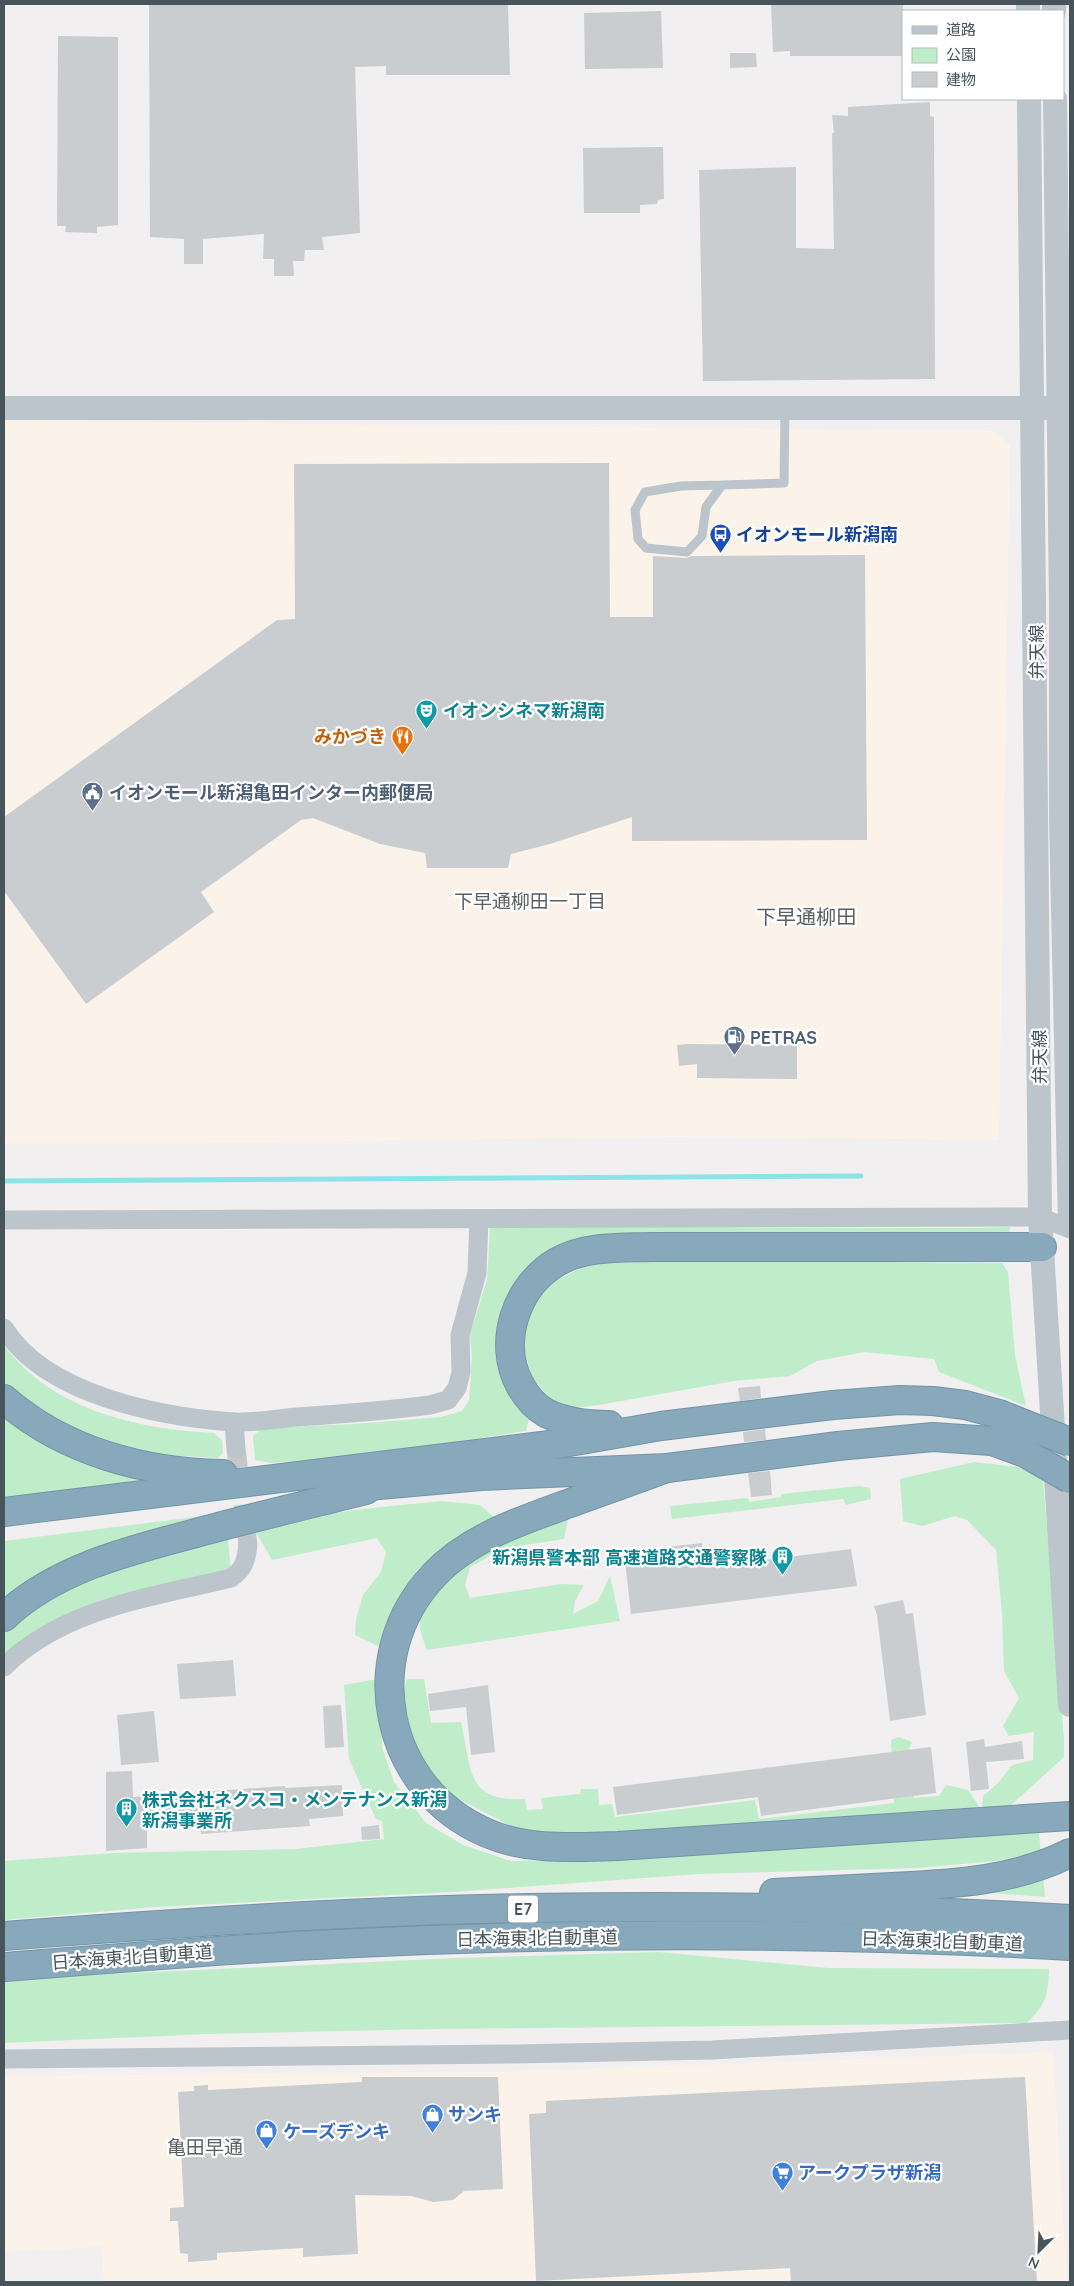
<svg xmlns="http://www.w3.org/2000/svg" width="1074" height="2286" font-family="Quicksand,'Noto Sans JP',sans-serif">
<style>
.commercial{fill:#fbf3e9}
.green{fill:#bfedc9}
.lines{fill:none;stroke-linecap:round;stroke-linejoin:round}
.stream{stroke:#8de4e8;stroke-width:5}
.building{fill:#c9cdd0}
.minor-tunnel{stroke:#c6c8ca;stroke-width:19;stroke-dasharray:19 9;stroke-linecap:butt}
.motorway-casing{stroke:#7394a7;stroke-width:30}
.service{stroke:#bbc5cb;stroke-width:9}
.minor{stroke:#bbc5cb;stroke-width:19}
.tertiary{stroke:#bbc5cb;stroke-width:24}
.motorway{stroke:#88a9bc;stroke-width:28}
.motorway-bridge-casing{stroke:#7394a7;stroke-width:30;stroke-linecap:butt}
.motorway-bridge{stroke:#88a9bc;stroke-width:28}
.labels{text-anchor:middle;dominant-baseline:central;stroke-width:4.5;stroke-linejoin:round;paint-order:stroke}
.shield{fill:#fff;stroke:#7e888c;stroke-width:1}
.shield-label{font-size:16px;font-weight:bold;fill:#47555b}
.transit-label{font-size:18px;font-weight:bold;fill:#164399;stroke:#fff;text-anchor:start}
.street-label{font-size:18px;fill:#47555b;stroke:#fff}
.culture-label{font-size:18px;font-weight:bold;fill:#0d838f;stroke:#fff;text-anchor:start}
.food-label{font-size:18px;font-weight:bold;fill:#c56008;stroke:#fff;text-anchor:end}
.service-label{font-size:18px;font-weight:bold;fill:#4e5e75;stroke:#fff;text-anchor:start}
.shop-label{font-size:18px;font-weight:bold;fill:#366cbe;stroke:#fff;text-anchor:start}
.neighbourhood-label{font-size:19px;fill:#5b6063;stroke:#fff}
.quarter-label{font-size:20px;fill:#5b6063;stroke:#fff}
</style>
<rect width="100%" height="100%" fill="#f1efef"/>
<!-- commercial -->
<g class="commercial">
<path d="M4,421L994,431L1010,446L999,1140L675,1137L272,1142L4,1143Z"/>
<path d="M1053,2052L1067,2282H104L101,2247L4,2252V2076L498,2072Z"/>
</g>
<!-- green -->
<g class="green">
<path d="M557,1227L974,1228L1010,1227L1009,1237L593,1238L518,1285L502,1307L497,1337L501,1369L511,1399L529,1418L526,1431L355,1457L271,1463L255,1460L253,1436L263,1428L354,1424L441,1417L462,1411L469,1400L472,1358L470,1334L487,1280L490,1228Z"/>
<path d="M690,1258L774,1261L1002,1263L1008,1272L1015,1355L1026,1406L939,1372L934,1359L864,1352L817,1361L790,1376L734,1381L599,1405L572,1408L550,1399L532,1377L523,1346L526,1322L534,1302L554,1281L584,1267L626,1259Z"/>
<path d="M4,1345C51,1410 138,1429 214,1433L222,1440L223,1453L218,1458L149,1454L76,1432L4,1386Z"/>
<path d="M4,1413L144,1471V1481L4,1497Z"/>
<path d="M974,1462L1018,1467L1043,1479L1064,1739V1757L1008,1808L992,1816L982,1806L983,1796L998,1783L1012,1765L1033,1760L1034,1732L1009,1736L1003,1726L1019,1698L1004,1671L1002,1613L996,1550L967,1520L955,1516L922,1526L903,1521L900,1479Z"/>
<path d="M859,1486L870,1488L871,1499L846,1505L843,1499L672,1519L670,1506L747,1498L750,1502L781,1497V1494Z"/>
<path d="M442,1501L480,1505L494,1517L456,1539L417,1570L395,1610L380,1647L355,1635L356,1620L363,1595L381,1572L386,1552L377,1538L272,1560L256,1532C315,1512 380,1507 442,1501Z"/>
<path d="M211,1515L210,1521L4,1605V1541Z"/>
<path d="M568,1520L564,1539L519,1546L494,1554L470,1567L465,1585L470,1598L561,1584L584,1585L575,1601L573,1614L598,1601L610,1576L620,1621L427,1650C423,1639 417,1625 421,1613C423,1608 429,1602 432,1597C465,1553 516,1531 568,1520Z"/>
<path d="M228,1538L231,1572L4,1655V1631C28,1611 55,1592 84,1579C130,1560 180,1550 228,1538Z"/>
<path d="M377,1679L382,1747L394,1782L426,1823L463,1845L511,1861L554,1860L1038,1828L1041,1852L1030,1858L918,1868L698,1874L453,1892L157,1907L4,1920V1861L112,1853L295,1849L384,1839L382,1821L376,1819L349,1759L344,1685Z"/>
<path d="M407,1679H424L431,1723L461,1722C472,1770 465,1802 525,1799L527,1810L543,1809L541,1798L580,1794L581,1789H598L599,1805L612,1804L615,1817L755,1800L759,1819L894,1803L891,1740L899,1737L912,1742L908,1751L914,1798L939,1796L946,1785L968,1790L981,1809L625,1834H550L515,1828L453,1796L419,1758L410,1728L403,1695Z"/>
<path d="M1043,1877L1045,1897L964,1891Z"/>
<path d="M659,1952L828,1968L1049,1969C1048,1996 1046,2004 1027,2023L433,2029L207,2034L4,2043V1979L456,1958Z"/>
</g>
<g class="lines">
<!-- stream -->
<path class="stream" d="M4,1181L861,1176"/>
</g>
<!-- building -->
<g class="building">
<path d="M149,4H508L510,75H386V66L355,67L360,233L322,237L324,250H305L304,261H293L294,276H274V259H263L264,234L203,239V264H184V239L150,237Z"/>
<path d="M771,4H903V56H790V51L773,52Z"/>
<path d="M661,11L663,68L585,69L584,13Z"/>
<path d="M58,36L118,37V225L97,227V233L65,232L66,226H57Z"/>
<path d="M730,53H756L757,67L730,68Z"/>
<path d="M930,102V116L934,117L935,379L703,381L699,170L796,167V248L834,249L832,133H834L832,115L848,116V107Z"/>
<path d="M663,147L664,199L658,200L657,204L640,205V213H584L583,148Z"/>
<path d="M609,463L610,617H653V556L686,558L692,556L865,555L867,840L632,841V817L550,844L511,854L508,868H427L425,853L380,844L313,818L301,820L201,892L214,912L86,1004L4,891V817L277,620L295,619L294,464Z"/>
<path d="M686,1044L797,1045V1079L697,1078V1064L679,1066L677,1045Z"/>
<path d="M760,1386L761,1398L740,1401L738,1388Z"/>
<path d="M765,1429L766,1440L744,1442L743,1432Z"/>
<path d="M770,1471L772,1495L751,1497L748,1473Z"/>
<path d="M702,1543L705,1568L851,1549L857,1586L631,1614L624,1552Z"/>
<path d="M903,1600L906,1614L913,1613L926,1715L890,1721L877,1615L874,1606Z"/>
<path d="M233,1660L236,1696L180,1699L177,1664Z"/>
<path d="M488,1685L495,1752L471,1755L466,1707L430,1711L428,1694Z"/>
<path d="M341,1705L344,1747L325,1748L323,1706Z"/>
<path d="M154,1711L159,1762L121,1765L117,1715Z"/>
<path d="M984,1739L985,1747L1022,1741L1024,1759L986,1762L989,1789L971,1791L966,1742Z"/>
<path d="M931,1747L936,1793L761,1816L758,1797L617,1815L613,1787Z"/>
<path d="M132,1771L133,1797L285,1786V1788L342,1785L343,1816L309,1819L310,1826L201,1834L200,1819L147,1824V1848L106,1851V1772Z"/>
<path d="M379,1825L380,1839L362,1840L361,1827Z"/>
<path d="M362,2077H498L503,2189L464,2191L453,2200L433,2202L411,2196L355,2195L358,2254L303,2257V2248L217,2253V2260L188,2262V2254L180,2253L178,2221H170V2208L184,2207L178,2092L194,2091V2086L208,2085V2090L362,2082Z"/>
<path d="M1025,2077L1037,2282H791L790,2268L536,2281L529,2114L546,2113V2101Z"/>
</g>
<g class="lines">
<!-- minor-tunnel -->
<path class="minor-tunnel" d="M236,1449L248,1545"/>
<defs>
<g id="motorway">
<path d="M4,1399C63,1451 144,1473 223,1474"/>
<path d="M609,1425C588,1425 566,1423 546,1413C535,1407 526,1396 520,1385C497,1342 516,1286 557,1262C585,1246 620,1248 651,1247H1042"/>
<path d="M667,1468C635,1480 602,1491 570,1503C523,1520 470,1537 434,1575C357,1656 383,1789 487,1833C528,1851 574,1847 618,1846L1070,1816"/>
<path d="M345,1488L481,1476L667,1468L838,1446L933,1437L992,1441"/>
<path d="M4,1512L558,1444L661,1426L833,1405L900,1400L933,1401L965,1405L999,1414"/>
<path d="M4,1617C59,1565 140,1548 211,1529C263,1515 314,1503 366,1490"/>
<path d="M774,1893C814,1891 853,1889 892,1887C954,1884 1014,1881 1070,1853"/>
<path d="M4,1936C178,1923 353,1911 529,1908C709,1905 890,1908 1070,1919"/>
<path d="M4,1967C121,1958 239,1948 357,1943C592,1932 835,1933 1070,1946"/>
</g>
</defs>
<!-- motorway casing -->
<use href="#motorway" class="motorway-casing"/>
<!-- service -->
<path class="service" d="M722,485L681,486L645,492L635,510L638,539L646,548L687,552L702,536L706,507L722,485L784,483L785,408"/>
<!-- minor -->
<g class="minor">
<path d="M4,1220L1040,1217L1070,1229"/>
<path d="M4,1328C45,1395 161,1417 233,1422C254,1423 276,1419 297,1417C342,1414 386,1411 430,1405L448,1400L457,1388L461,1372L460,1335L477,1273L479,1219"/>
<path d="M234,1422L236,1449"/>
<path d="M4,1667C63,1608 153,1597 231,1578C244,1569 246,1561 248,1545"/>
<path d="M4,2059L516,2054L712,2050L1070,2030"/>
</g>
<!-- tertiary -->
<g class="tertiary">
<path d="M1028,4V11"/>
<path d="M1054,4V11"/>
<path d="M1029,99L1040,1217L1070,1705"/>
<path d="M1055,99L1061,608V816L1070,1223"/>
<path d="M4,408H1049"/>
</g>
<!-- motorway -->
<use href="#motorway" class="motorway"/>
<defs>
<g id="motorway-bridge">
<path d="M999,1414L1070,1442"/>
<path d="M992,1441L1025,1453L1070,1479"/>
</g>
</defs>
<!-- motorway-bridge casing -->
<use href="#motorway-bridge" class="motorway-bridge-casing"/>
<!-- motorway-bridge -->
<use href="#motorway-bridge" class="motorway-bridge"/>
</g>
<!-- icons -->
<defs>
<symbol id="bus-pin" viewBox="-11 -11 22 30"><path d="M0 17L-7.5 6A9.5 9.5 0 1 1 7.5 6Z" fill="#1a4fb4" stroke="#fff"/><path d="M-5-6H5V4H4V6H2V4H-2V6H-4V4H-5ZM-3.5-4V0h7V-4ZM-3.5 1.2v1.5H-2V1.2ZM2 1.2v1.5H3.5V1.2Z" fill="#fff"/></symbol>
<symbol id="theatre-pin" viewBox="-11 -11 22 30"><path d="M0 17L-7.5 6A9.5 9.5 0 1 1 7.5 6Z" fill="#0f9aa8" stroke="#fff"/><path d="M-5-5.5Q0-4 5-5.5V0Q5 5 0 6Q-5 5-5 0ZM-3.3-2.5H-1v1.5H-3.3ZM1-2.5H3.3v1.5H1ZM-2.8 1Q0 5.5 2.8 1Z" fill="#fff"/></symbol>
<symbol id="restaurant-pin" viewBox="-11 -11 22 30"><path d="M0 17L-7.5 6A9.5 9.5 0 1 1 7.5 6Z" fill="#e8710a" stroke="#fff"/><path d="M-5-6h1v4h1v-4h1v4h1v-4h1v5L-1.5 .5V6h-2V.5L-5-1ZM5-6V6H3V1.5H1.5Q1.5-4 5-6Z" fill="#fff"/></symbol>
<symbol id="civic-pin" viewBox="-11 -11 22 30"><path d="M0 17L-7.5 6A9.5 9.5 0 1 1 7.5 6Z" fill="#5c6f8a" stroke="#fff"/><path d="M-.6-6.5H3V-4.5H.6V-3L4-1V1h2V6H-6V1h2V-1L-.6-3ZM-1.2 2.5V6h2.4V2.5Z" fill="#fff"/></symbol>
<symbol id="fuel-pin" viewBox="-11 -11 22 30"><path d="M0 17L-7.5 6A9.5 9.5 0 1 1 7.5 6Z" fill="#5c6f8a" stroke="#fff"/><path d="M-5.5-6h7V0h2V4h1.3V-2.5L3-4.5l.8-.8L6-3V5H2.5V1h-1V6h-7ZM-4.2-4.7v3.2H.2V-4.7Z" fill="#fff"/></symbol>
<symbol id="building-pin" viewBox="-11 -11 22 30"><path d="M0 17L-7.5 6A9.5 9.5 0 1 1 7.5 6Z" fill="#0f9aa8" stroke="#fff"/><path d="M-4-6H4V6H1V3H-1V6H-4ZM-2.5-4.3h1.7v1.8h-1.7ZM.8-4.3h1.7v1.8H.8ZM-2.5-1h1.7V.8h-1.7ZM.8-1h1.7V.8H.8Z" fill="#fff"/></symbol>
<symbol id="shop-pin" viewBox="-11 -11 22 30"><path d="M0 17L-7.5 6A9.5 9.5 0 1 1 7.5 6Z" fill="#3f7fe0" stroke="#fff"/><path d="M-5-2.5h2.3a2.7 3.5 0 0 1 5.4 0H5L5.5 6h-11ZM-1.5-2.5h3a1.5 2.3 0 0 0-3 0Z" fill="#fff"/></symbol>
<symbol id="supermarket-pin" viewBox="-11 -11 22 30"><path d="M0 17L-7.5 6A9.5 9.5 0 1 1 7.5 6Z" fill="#3f7fe0" stroke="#fff"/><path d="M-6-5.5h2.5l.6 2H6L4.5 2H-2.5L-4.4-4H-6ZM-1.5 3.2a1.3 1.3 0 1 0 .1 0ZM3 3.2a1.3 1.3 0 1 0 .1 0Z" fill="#fff"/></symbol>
</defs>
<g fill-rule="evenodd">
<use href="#bus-pin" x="708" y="522" width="25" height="34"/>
<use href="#theatre-pin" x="414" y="698" width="25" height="34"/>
<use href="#restaurant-pin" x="390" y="724" width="25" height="34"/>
<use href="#civic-pin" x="80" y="780" width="25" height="34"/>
<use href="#fuel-pin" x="722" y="1024" width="25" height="34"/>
<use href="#building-pin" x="770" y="1544" width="25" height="34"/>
<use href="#building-pin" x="114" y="1796" width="25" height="34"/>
<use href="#shop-pin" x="420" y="2102" width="25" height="34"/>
<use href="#shop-pin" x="254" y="2118" width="25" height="34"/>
<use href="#supermarket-pin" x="770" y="2160" width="25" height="34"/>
</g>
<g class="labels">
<!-- shield labels -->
<rect class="shield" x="508" y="1895.5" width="30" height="27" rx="4"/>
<g class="shield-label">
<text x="523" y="1909">E7</text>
</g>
<!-- transit labels -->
<g class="transit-label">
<text x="736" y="534">イオンモール新潟南</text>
</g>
<!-- street labels -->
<g class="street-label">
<text transform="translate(1036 652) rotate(-90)">弁天線</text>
<text transform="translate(1039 1057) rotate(-90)">弁天線</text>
<text transform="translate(537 1938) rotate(-1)">日本海東北自動車道</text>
<text transform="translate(942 1941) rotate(2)">日本海東北自動車道</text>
<text transform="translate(132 1957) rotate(-4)">日本海東北自動車道</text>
</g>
<!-- culture labels -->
<g class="culture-label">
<text x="443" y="710">イオンシネマ新潟南</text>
<text x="767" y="1557" text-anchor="end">新潟県警本部 高速道路交通警察隊</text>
<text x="142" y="1799">株式会社ネクスコ・メンテナンス新潟<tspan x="142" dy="21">新潟事業所</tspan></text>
</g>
<!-- food labels -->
<g class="food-label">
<text x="386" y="736">みかづき</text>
</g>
<!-- service labels -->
<g class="service-label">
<text x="109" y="792">イオンモール新潟亀田インター内郵便局</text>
<text x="750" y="1037">PETRAS</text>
</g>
<!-- shop labels -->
<g class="shop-label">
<text x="448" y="2114">サンキ</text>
<text x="283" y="2131">ケーズデンキ</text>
<text x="798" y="2172">アークプラザ新潟</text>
</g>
<!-- neighbourhood labels -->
<g class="neighbourhood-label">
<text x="530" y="901">下早通柳田一丁目</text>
<text x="205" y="2147">亀田早通</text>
</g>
<!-- quarter labels -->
<g class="quarter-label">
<text x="806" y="916">下早通柳田</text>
</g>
</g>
<!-- border -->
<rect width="1074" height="2286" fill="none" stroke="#47555b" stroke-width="10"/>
<!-- legend -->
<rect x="902" y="10" width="162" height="90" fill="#ffffff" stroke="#b5bbbd"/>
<rect x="912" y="26" width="25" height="8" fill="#bbc5cb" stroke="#b5bbbd"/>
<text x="946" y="35" font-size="15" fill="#47555b">道路</text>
<rect x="912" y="48" width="25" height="15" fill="#bfedc9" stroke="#b5bbbd"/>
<text x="946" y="60" font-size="15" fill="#47555b">公園</text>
<rect x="912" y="72" width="25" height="15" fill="#c9cdd0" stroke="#b5bbbd"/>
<text x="946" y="85" font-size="15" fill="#47555b">建物</text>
<!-- north arrow -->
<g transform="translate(1039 2251) rotate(204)" stroke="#ffffff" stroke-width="4" paint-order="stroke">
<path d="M0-4L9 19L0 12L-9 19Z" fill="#47555b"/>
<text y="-8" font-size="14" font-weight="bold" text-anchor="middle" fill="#47555b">N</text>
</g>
</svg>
